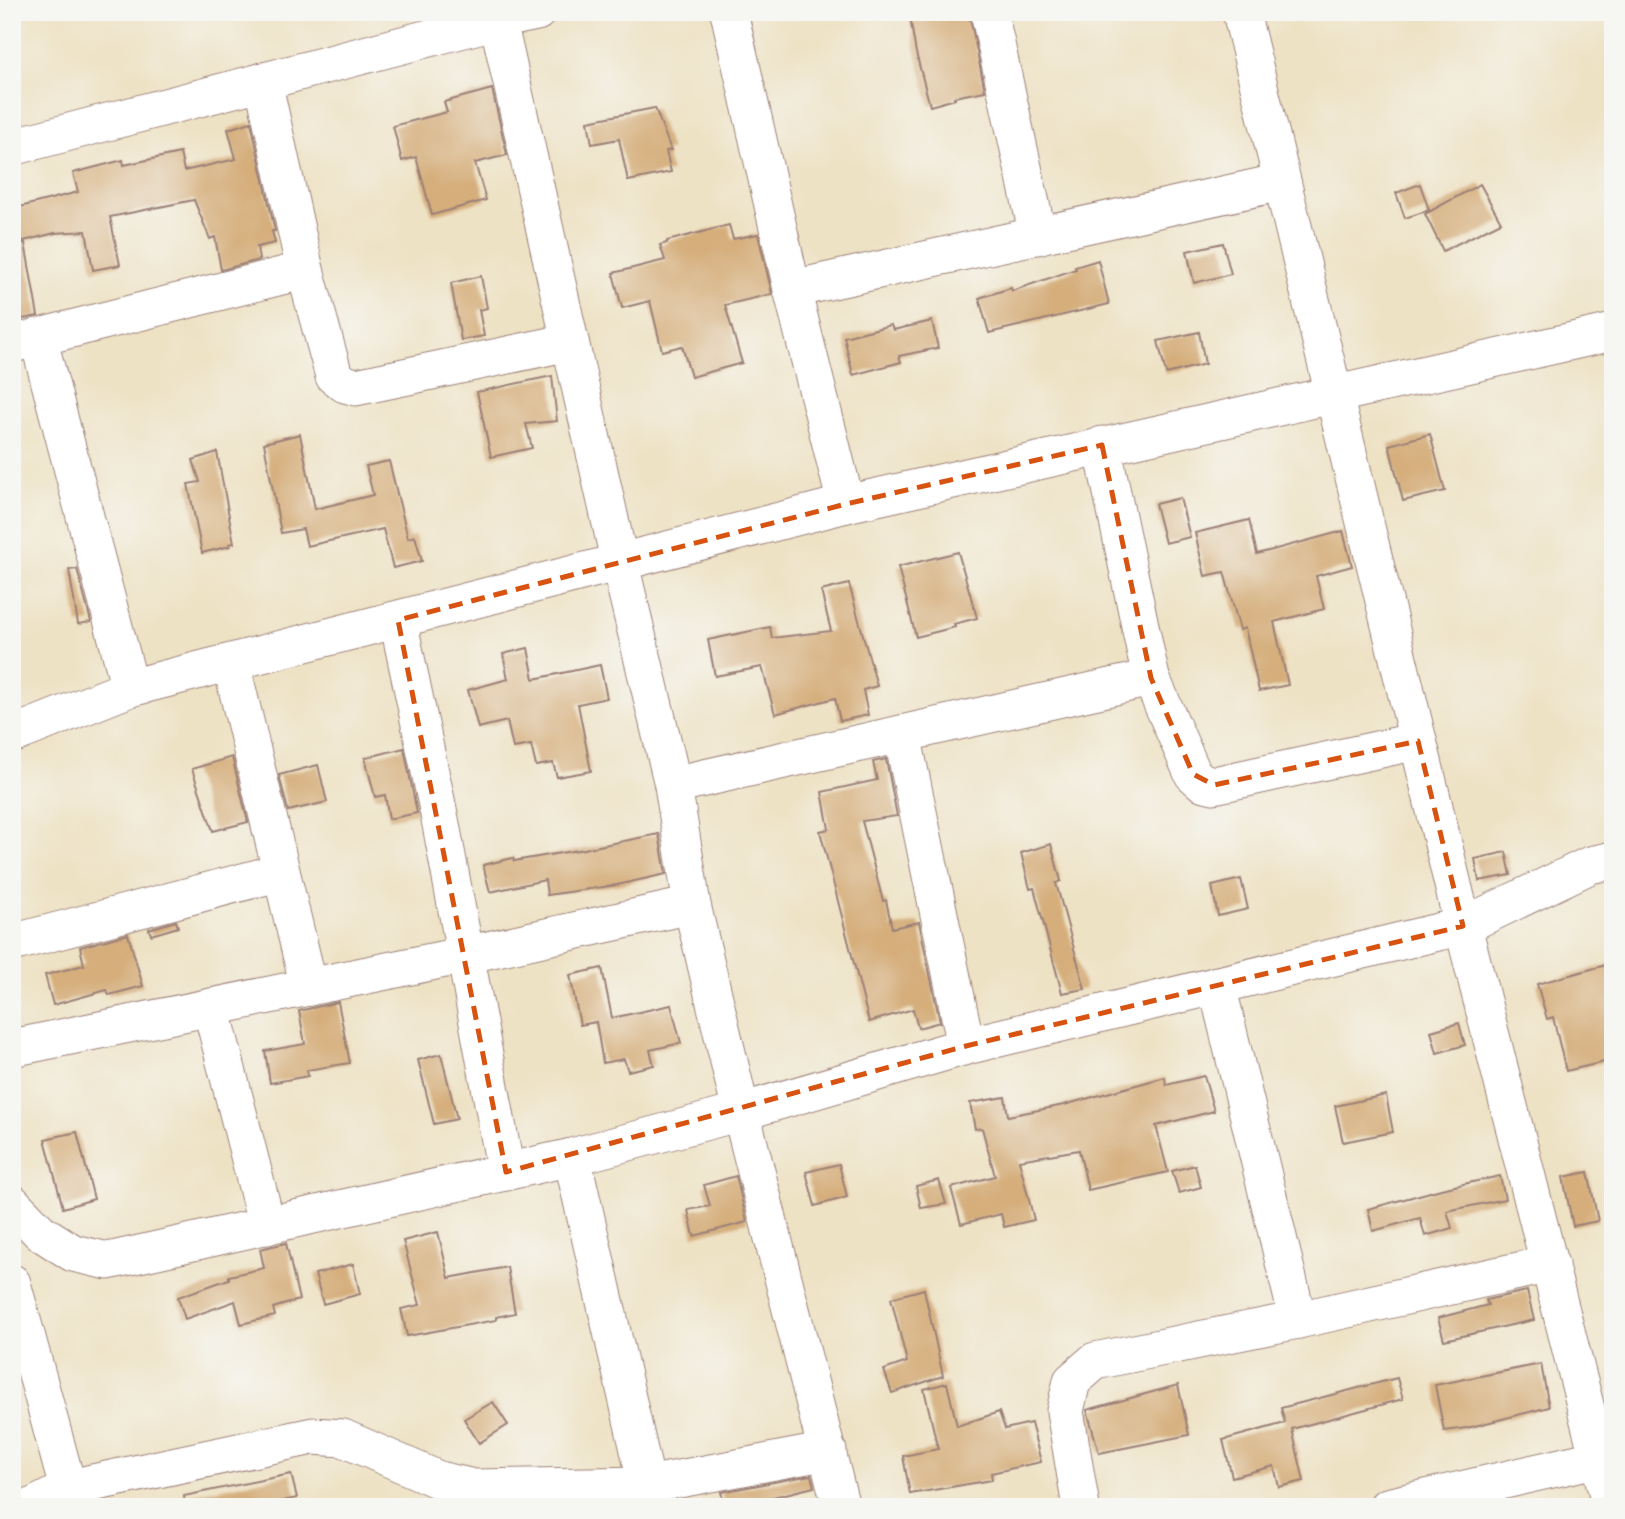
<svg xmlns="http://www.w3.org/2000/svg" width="1625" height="1519" font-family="Mali,sans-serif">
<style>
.building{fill:#d5ae7c}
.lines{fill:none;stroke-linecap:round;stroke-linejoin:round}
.minor-casing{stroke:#9c8078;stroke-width:39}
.minor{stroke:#fff;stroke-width:37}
.marked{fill:none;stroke:#d8530f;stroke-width:5;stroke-dasharray:14 9;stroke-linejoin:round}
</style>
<rect width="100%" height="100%" fill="#f6f6f2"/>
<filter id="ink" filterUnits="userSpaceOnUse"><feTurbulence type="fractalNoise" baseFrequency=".0143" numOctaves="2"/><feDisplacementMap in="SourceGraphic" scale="14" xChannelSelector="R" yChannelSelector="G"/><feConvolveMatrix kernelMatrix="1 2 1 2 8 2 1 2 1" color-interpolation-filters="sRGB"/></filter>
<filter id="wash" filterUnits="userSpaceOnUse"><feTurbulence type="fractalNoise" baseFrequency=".00686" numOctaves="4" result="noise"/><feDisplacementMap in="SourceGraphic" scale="28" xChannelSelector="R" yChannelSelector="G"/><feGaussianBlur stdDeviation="1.57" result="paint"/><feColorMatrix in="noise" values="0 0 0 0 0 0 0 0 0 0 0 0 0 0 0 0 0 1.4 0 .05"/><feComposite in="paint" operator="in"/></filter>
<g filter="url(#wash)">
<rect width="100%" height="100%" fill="#eee2c5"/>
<g id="blocks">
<!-- building -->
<g class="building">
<path d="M909,12H969L985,91L954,97L955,99L930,106L916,53Z"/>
<path d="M492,89L507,155L475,163L486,200L432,215L416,157L402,161L393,126L447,112L444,102Z"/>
<path d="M655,108L671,150L666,151L671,172L628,181L619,139L592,144L588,121Z"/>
<path d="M251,122L275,231H272L275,243L257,247L259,260L221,270L215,237L210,239L194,200L110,217L120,265L93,270L86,231L55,233L12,244V209L78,192L73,173L123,160L124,165L180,153L184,171L236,159L228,129Z"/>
<path d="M1420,184L1429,210L1405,218L1396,193Z"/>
<path d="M1480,184L1501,222L1443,251L1425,214Z"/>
<path d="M729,225L733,239L758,234L772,294L725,305L742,363L691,377L682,346L662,351L650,301L622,308L613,273L665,260L660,245L667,243V241Z"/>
<path d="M25,243L38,316L12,321V244Z"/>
<path d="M1223,243L1231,274L1194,283L1187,251Z"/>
<path d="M1098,260L1109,304L989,333L979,298L1011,288L1012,291L1076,269L1075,267Z"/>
<path d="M481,276L487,308L479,310L484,336L461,340L451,283Z"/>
<path d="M932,321L938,348L899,356L901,362L853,375L844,337L891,325L893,330Z"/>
<path d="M1199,332L1205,364L1166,374L1158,341Z"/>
<path d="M552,376L557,421L526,424L532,448L491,457L477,392Z"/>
<path d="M300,434L315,509L373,495L366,466L389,461L408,538L415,536L422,561L393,568L383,529L307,546L303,529L281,533L264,443Z"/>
<path d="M1430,434L1445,491L1403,501L1389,445Z"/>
<path d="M217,452L234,543L229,544L230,546L202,553L188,484L200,482L193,460Z"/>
<path d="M1180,498L1190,537L1165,543L1155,504Z"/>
<path d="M1249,520L1257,554L1343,531L1352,566L1316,576L1324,609L1274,622L1288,685L1259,691L1245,628L1240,630L1224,572L1205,576L1195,533Z"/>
<path d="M958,552L977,618L954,624L955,627L916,637L898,567Z"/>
<path d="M77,569L91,622L78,624L69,570Z"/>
<path d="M849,584L877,686L863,690L868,715L840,721L835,698L775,714L762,667L715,676L708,640L770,627L772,638L831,631L821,591Z"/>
<path d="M528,648L534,679L600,665L607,698L578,704L591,771L557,777L553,763L536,766L531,745L513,748L507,721L478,728L468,690L508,679L503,654Z"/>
<path d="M404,748L417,813L389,819L385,795L375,797L365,758Z"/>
<path d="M232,757L248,822L213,831L192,769Z"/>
<path d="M886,759L897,816L862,821L883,901L886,900L892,928L919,922L940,1022L918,1028L913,1009L869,1022L820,831L829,829L822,792L877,780L873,762Z"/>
<path d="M318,765L327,802L288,811L279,775Z"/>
<path d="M659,834L666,874L617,885L547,895L545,880L490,892L483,865L513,858L514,861L584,849Z"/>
<path d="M1051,844L1061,881L1056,883L1085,989L1062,993L1034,888L1030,889L1021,853Z"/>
<path d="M1506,852L1511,875L1479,881L1475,859Z"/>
<path d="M1241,879L1248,909L1218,916L1212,886Z"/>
<path d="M176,921L178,927L151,935L149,929Z"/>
<path d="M128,934L143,986L109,995L107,990L53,1005L45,975L84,965L80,947Z"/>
<path d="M1613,963V1060L1566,1071L1553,1017L1547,1019L1537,984Z"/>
<path d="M602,968L612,1018L671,1005L681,1043L650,1050L654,1065L628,1071L624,1059L603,1063L596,1022L580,1025L570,975Z"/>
<path d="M338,1002L350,1063L307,1070L308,1076L270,1083L265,1051L305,1044L299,1011Z"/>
<path d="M1459,1023L1465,1045L1437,1053L1431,1031Z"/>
<path d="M441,1054L457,1119L434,1124L418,1060Z"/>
<path d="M1204,1076L1214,1111L1156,1126L1168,1172L1088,1190L1079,1150L1019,1160L1034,1220L1004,1227L1001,1214L961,1224L951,1188L995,1176L982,1128L975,1129L970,1103L1005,1097L1008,1116L1064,1105L1165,1077L1166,1085Z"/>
<path d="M1386,1095L1393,1132L1343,1142L1335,1106Z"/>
<path d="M77,1132L94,1199L63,1208L45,1139Z"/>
<path d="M839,1164L847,1197L815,1206L806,1172Z"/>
<path d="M1195,1165L1201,1187L1179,1193L1172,1171Z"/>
<path d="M1588,1172L1598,1221L1573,1226L1563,1177Z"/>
<path d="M736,1176L747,1222L694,1236L688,1210L710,1206L704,1185Z"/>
<path d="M1500,1176L1505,1199L1447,1211L1452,1228L1425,1236L1420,1218L1373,1231L1368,1209L1441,1189Z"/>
<path d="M939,1180L946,1204L921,1208L916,1186Z"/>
<path d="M438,1232L449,1278L507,1267L515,1313L496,1317V1320L407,1336L401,1309L420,1305L403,1241Z"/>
<path d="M286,1243L299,1300L273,1308L275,1316L241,1324L235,1301L185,1319L178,1297L229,1279V1276L264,1268L260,1249Z"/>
<path d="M353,1264L360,1294L323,1304L315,1274Z"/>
<path d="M924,1289L943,1376L892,1393L884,1370L907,1362L891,1298Z"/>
<path d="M1527,1291L1534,1320L1444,1340L1438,1318L1488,1305L1486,1300Z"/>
<path d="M1541,1364L1549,1407L1467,1428L1444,1431L1435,1385Z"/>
<path d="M1397,1378L1403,1399L1292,1429L1304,1481L1279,1487L1274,1466L1232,1477L1223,1440L1285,1423L1281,1408Z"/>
<path d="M947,1383L957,1426L999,1412L1005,1429L1031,1423L1041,1462L991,1473L992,1480L910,1494L903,1456L938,1449L924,1389Z"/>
<path d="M1178,1385L1189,1435L1099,1453L1087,1410Z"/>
<path d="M493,1402L508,1425L479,1443L464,1419Z"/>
<path d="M291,1474L297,1498L255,1507H185L184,1496Z"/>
<path d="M811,1475L814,1487L733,1507H725L721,1492Z"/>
</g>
</g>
</g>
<g filter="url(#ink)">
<use href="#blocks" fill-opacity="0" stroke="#9c8078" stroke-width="2"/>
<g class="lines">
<defs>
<g id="minor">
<path d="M496,12L620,564L673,785L692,905L741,1112L841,1507"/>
<path d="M729,12L792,289L846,504"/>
<path d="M989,12L1038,236"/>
<path d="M1241,12L1463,926L1611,1507"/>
<path d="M263,81L305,270L334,376L345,384L356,387L570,342"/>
<path d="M12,147L498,20L537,12"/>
<path d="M792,289L1282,182"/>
<path d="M38,337L130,688"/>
<path d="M12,344L305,270"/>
<path d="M1102,445L1151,678L1193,774L1202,782L1214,785L1418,741"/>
<path d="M398,620L440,819L506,1172"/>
<path d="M231,663L309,987"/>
<path d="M902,734L966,1046"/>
<path d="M12,735L130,688L846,504L1613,332"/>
<path d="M673,785L1151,678"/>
<path d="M12,943L281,872"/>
<path d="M1217,985L1298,1320"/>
<path d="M211,1007L267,1226"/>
<path d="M12,1048L465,955L692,905"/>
<path d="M572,1157L647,1485"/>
<path d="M12,1203L40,1232L73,1253L108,1261L572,1157L741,1112L966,1046L1463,926L1590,865L1613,860"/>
<path d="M12,1283L73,1507"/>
<path d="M32,1507L69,1488L313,1436L343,1438L439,1480L474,1488L647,1485L828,1451"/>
<path d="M1081,1507L1065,1411L1072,1381L1095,1361L1298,1320L1550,1264"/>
<path d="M1387,1507L1613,1455"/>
</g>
</defs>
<!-- minor casing -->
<use href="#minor" class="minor-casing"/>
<!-- minor -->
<use href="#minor" class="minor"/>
</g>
</g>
<!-- marked area -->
<path class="marked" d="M1102,445L1151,678L1193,774L1214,785L1418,741L1463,926L966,1046L506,1172L398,620L846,504Z"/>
<!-- margin -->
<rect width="1625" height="1519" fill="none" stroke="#f6f6f2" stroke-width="42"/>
</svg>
